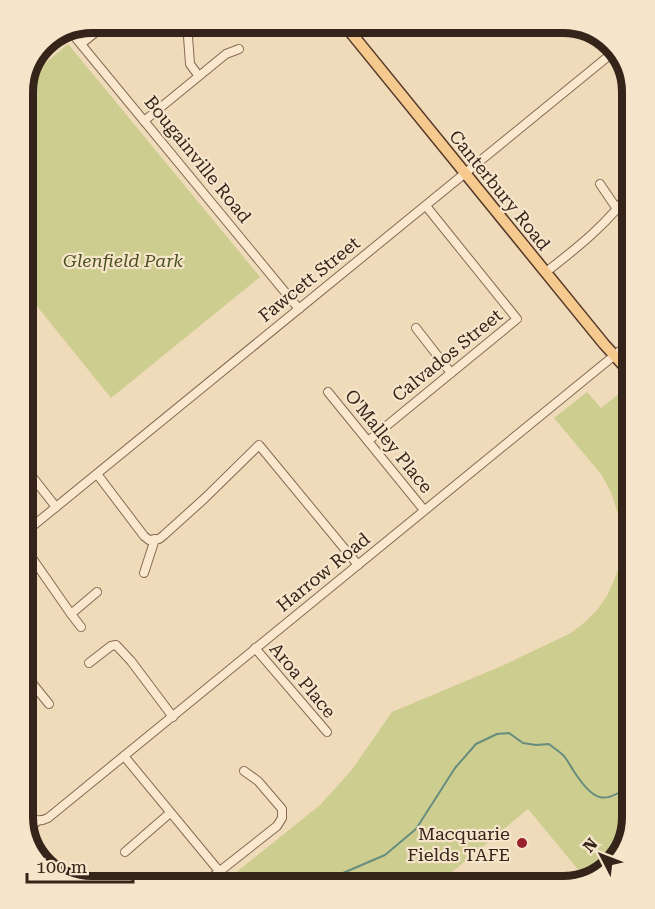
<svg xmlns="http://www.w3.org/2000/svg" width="655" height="909" font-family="'Roboto Serif',serif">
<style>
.green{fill:#cdcd8f}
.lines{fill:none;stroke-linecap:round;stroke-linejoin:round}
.stream{stroke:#678d7f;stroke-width:2}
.minor-casing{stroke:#866954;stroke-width:10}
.major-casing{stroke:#533829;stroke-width:13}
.minor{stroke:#fae8ce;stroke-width:8}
.major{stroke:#f6ca8f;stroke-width:10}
.poi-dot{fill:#982230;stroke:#f6e5ca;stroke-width:2}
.labels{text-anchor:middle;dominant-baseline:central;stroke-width:4.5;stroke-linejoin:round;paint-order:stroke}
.street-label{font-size:18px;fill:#35241a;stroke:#f6e5ca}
.park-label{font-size:18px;font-style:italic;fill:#4b5220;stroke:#f6e5ca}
.poi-label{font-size:18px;fill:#35241a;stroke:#f6e5ca;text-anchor:end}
.rim{fill:none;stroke:#35241a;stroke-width:8}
</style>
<rect width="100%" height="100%" fill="#efdaba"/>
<!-- green -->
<g class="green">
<path d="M68,44L260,277L111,398L23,289V87L27,78Z"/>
<path d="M625,389L632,402V817L624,850L585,878L528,809L435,886H219L320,805L351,771L392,712L504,665L571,633L585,622L598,609L608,594L619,568L622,546V526L611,492L601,474L554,418L587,392L601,408Z"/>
</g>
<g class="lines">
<!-- stream -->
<path class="stream" d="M324,886L330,881L343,873L385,855L416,829L455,768L476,744L497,734L509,733L523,743L536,745L549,744C554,748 560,752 564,756C568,761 571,767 575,773C594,802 605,805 632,784"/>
<defs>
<g id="minor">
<path d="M187,23L190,64L198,75"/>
<path d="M70,31L299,309"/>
<path d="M81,44L107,23"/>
<path d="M144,121L226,54L239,49"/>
<path d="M600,184L617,209"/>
<path d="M546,272C577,248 610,222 632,189"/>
<path d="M416,328L451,373"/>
<path d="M328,392L424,510"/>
<path d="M368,441L517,319L426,206"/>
<path d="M23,465L56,507"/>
<path d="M97,474L144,536L149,540L159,539L164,535L205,498L259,445L358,565"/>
<path d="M23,534L616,50"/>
<path d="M23,545L71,614L97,592"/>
<path d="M144,573L155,539"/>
<path d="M71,614L81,627"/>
<path d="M255,648L327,732"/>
<path d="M89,663L111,646L116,645L131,661L173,717"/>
<path d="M23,672L49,704"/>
<path d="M124,756L219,871"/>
<path d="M23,812C30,820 38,823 48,818L632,341"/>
<path d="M27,833L37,821"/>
<path d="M125,852L170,813"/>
<path d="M201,886L277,826L282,818V809L258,781L244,771"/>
</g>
<path id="major" d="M343,23L604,344L623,365L632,378"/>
</defs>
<!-- minor casing -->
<use href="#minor" class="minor-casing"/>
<!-- major casing -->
<use href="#major" class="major-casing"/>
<!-- minor -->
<use href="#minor" class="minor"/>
<!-- major -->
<use href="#major" class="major"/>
</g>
<!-- markers -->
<circle class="poi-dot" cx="522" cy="843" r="6"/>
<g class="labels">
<!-- street labels -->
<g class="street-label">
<text transform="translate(198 159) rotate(51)">Bougainville Road</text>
<text transform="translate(500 190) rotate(51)">Canterbury Road</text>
<text transform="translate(309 279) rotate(-39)">Fawcett Street</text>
<text transform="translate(447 355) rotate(-39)">Calvados Street</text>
<text transform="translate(389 441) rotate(51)">O'Malley Place</text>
<text transform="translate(323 572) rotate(-39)">Harrow Road</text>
<text transform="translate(303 680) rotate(50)">Aroa Place</text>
</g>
<!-- park labels -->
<g class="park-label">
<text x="123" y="260">Glenfield Park</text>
</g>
<!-- poi labels -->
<g class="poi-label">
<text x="510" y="833">Macquarie<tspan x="510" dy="21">Fields TAFE</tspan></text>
</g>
</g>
<!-- crop -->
<path d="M0 0H655V909H0ZM92 33H563A59 59 0 0 1 622 92V817A59 59 0 0 1 563 876H92A59 59 0 0 1 33 817V92A59 59 0 0 1 92 33Z" fill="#f6e5ca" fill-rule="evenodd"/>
<path class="rim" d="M92 33H563A59 59 0 0 1 622 92V817A59 59 0 0 1 563 876H92A59 59 0 0 1 33 817V92A59 59 0 0 1 92 33Z"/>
<!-- north arrow -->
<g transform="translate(601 855) rotate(312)" stroke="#f6e5ca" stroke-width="4.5" paint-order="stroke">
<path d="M0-4.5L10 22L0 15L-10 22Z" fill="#35241a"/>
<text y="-9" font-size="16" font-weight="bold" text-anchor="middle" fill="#35241a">N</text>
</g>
<!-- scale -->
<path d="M27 873v9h106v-9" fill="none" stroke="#35241a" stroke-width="3"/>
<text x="36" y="873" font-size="18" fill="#35241a" stroke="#f6e5ca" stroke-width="4.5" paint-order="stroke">100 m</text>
</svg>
